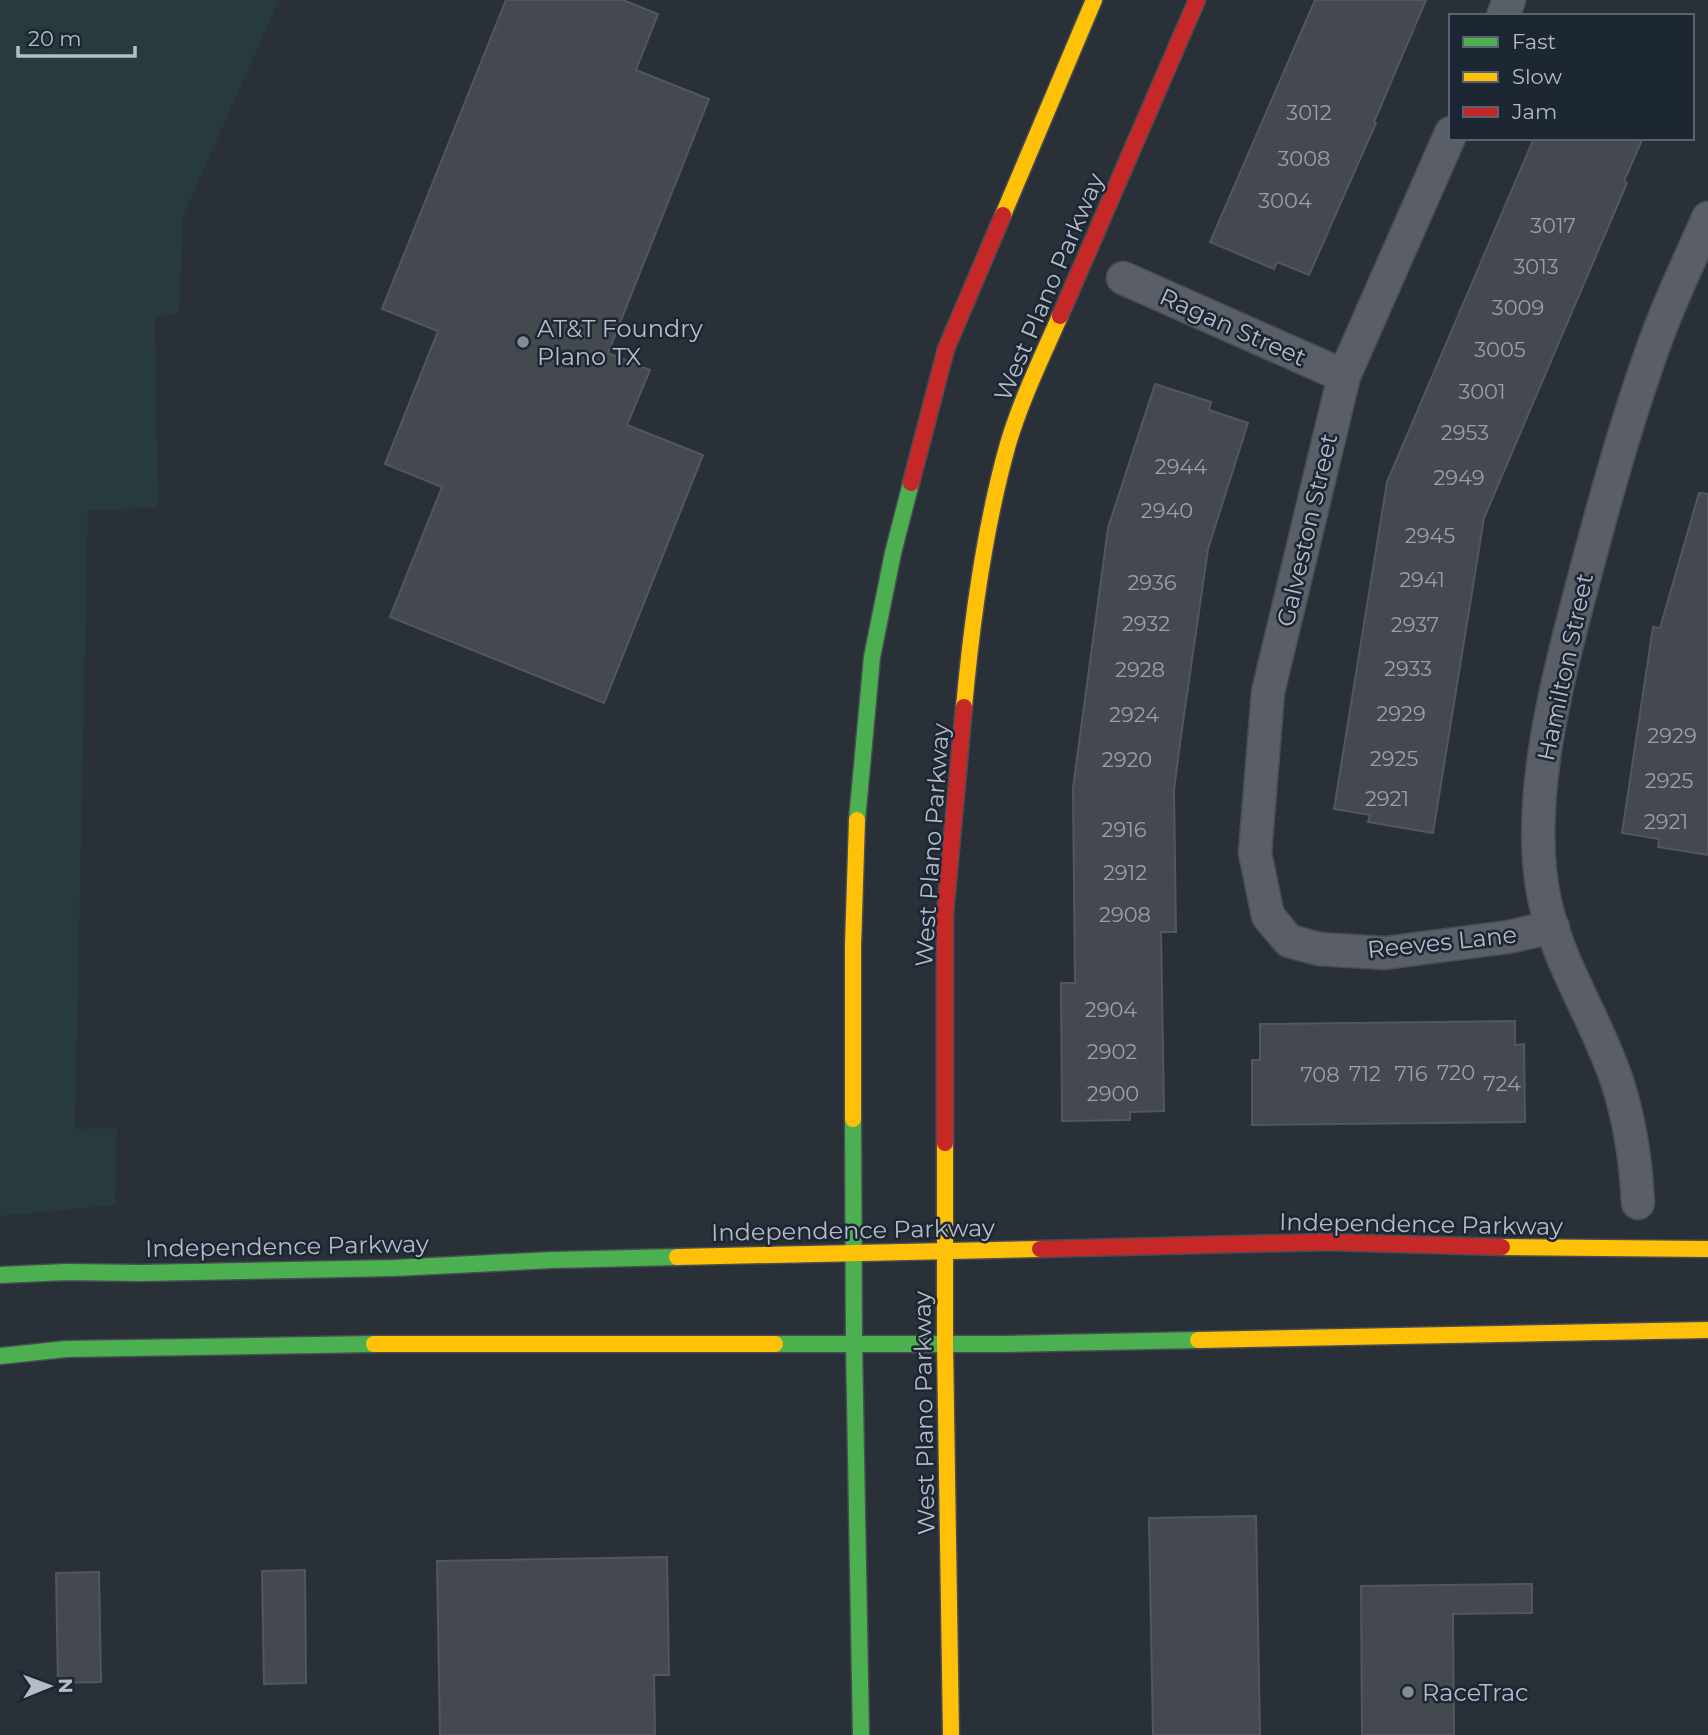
<svg xmlns="http://www.w3.org/2000/svg" width="1708" height="1735" font-family="Montserrat,sans-serif">
<style>
.green{fill:#273a3e}
.building{fill:#444950;stroke:#52575f;stroke-width:2}
.lines{fill:none;stroke-linecap:round;stroke-linejoin:round}
.street-casing{stroke:#484c53;stroke-width:35}
.fast-casing{stroke:#484c53;stroke-width:19}
.slow-casing{stroke:#484c53;stroke-width:19}
.jam-casing{stroke:#484c53;stroke-width:19}
.street{stroke:#5a5e66;stroke-width:32}
.fast{stroke:#4caf50;stroke-width:16}
.slow{stroke:#ffc107;stroke-width:16}
.jam{stroke:#c62828;stroke-width:16}
.poi-dot{fill:#848b96;stroke:#1d2633;stroke-width:2.5}
.labels{text-anchor:middle;dominant-baseline:central;stroke-width:5;stroke-linejoin:round;paint-order:stroke}
.number-label{font-size:21px;fill:#989fab}
.street-label{font-size:24px;fill:#b4bcc9;stroke:#1d2633}
.poi-label{font-size:24px;fill:#b4bcc9;stroke:#1d2633;text-anchor:start}
</style>
<rect width="100%" height="100%" fill="#2a3038"/>
<!-- green -->
<path class="green" d="M0,0H279L183,216L179,314L155,316L158,508L88,510L75,1129L117,1128L115,1205L0,1216Z"/>
<!-- building -->
<g class="building">
<path d="M506,0H623L658,14L636,70L709,99L608,353L650,370L627,425L703,455L604,703L390,617L442,487L385,464L438,331L382,309Z"/>
<path d="M1315,0H1426L1374,122L1376,123L1309,275L1277,262L1274,269L1210,242Z"/>
<path d="M1534,138H1643L1624,181L1627,183L1484,518L1433,833L1368,822L1370,815L1334,809L1387,482Z"/>
<path d="M1155,384L1211,402L1209,410L1248,423L1208,549L1180,743L1174,790L1176,932H1161L1164,1111L1130,1112V1120L1062,1121L1061,983H1075L1073,788L1108,528Z"/>
<path d="M1699,493L1708,494V855L1658,847L1659,839L1622,833L1653,627L1660,628Z"/>
<path d="M1515,1021V1045L1524,1044L1525,1122L1252,1125V1060H1260V1024Z"/>
<path d="M1256,1516L1260,1735H1153L1149,1518Z"/>
<path d="M667,1557L669,1675H654L655,1735H440L437,1561Z"/>
<path d="M305,1570L306,1683L264,1684L262,1571Z"/>
<path d="M99,1572L101,1682L58,1683L56,1573Z"/>
<path d="M1532,1584V1613L1453,1614L1454,1735H1362L1361,1586Z"/>
</g>
<g class="lines">
<defs>
<g id="street">
<path d="M1503,16L1509,0"/>
<path d="M1451,133L1344,376L1268,692L1255,853L1268,916L1289,941L1319,949L1385,953L1508,937L1553,927"/>
<path d="M1123,278L1344,376"/>
<path d="M1638,1203C1636,1163 1630,1122 1618,1084C1598,1022 1559,966 1545,902C1525,813 1553,696 1576,609C1599,521 1623,431 1654,345C1669,302 1690,260 1708,218"/>
</g>
<g id="fast">
<path d="M857,820L872,657L893,553L911,483"/>
<path d="M853,1119L854,1344L861,1735"/>
<path d="M0,1275L66,1272L141,1273L394,1268L552,1260L677,1257"/>
<path d="M775,1344H1007L1198,1340"/>
<path d="M0,1356L66,1349L374,1344"/>
</g>
<g id="slow">
<path d="M1003,215L1094,0"/>
<path d="M964,707C972,619 984,529 1008,444C1021,400 1042,357 1060,316"/>
<path d="M853,1119V946L857,820"/>
<path d="M945,1143V1344L951,1735"/>
<path d="M1502,1247L1708,1249"/>
<path d="M677,1257L1040,1249"/>
<path d="M1198,1340L1708,1330"/>
<path d="M374,1344H775"/>
</g>
<g id="jam">
<path d="M1060,316L1197,0"/>
<path d="M911,483L946,349L1003,215"/>
<path d="M945,1143V914L964,707"/>
<path d="M1040,1249L1328,1242L1502,1247"/>
</g>
</defs>
<!-- street casing -->
<use href="#street" class="street-casing"/>
<!-- fast casing -->
<use href="#fast" class="fast-casing"/>
<!-- slow casing -->
<use href="#slow" class="slow-casing"/>
<!-- jam casing -->
<use href="#jam" class="jam-casing"/>
<!-- street -->
<use href="#street" class="street"/>
<!-- fast -->
<use href="#fast" class="fast"/>
<!-- slow -->
<use href="#slow" class="slow"/>
<!-- jam -->
<use href="#jam" class="jam"/>
</g>
<!-- markers -->
<g class="poi-dot">
<circle cx="523" cy="342" r="7"/>
<circle cx="1408" cy="1692" r="7"/>
</g>
<g class="labels">
<!-- number labels -->
<g class="number-label">
<text x="1309" y="112">3012</text>
<text x="1304" y="158">3008</text>
<text x="1285" y="200">3004</text>
<text x="1553" y="225">3017</text>
<text x="1536" y="266">3013</text>
<text x="1518" y="307">3009</text>
<text x="1500" y="349">3005</text>
<text x="1482" y="391">3001</text>
<text x="1465" y="432">2953</text>
<text x="1181" y="466">2944</text>
<text x="1459" y="477">2949</text>
<text x="1167" y="510">2940</text>
<text x="1430" y="535">2945</text>
<text x="1422" y="579">2941</text>
<text x="1152" y="582">2936</text>
<text x="1146" y="623">2932</text>
<text x="1415" y="624">2937</text>
<text x="1408" y="668">2933</text>
<text x="1140" y="669">2928</text>
<text x="1401" y="713">2929</text>
<text x="1134" y="714">2924</text>
<text x="1672" y="735">2929</text>
<text x="1394" y="758">2925</text>
<text x="1127" y="759">2920</text>
<text x="1669" y="780">2925</text>
<text x="1387" y="798">2921</text>
<text x="1666" y="821">2921</text>
<text x="1124" y="829">2916</text>
<text x="1125" y="872">2912</text>
<text x="1125" y="914">2908</text>
<text x="1111" y="1009">2904</text>
<text x="1112" y="1051">2902</text>
<text x="1456" y="1072">720</text>
<text x="1365" y="1073">712</text>
<text x="1411" y="1073">716</text>
<text x="1320" y="1074">708</text>
<text x="1502" y="1083">724</text>
<text x="1113" y="1093">2900</text>
</g>
<!-- street labels -->
<g class="street-label">
<text transform="translate(1049 287) rotate(-67)">West Plano Parkway</text>
<text transform="translate(1233 327) rotate(24)">Ragan Street</text>
<text transform="translate(1307 530) rotate(-77)">Galveston Street</text>
<text transform="translate(1565 667) rotate(-78)">Hamilton Street</text>
<text transform="translate(932 845) rotate(-86)">West Plano Parkway</text>
<text transform="translate(1442 942) rotate(-6)">Reeves Lane</text>
<text transform="translate(1421 1224) rotate(1)">Independence Parkway</text>
<text transform="translate(853 1230) rotate(-1)">Independence Parkway</text>
<text transform="translate(287 1246) rotate(-1)">Independence Parkway</text>
<text transform="translate(924 1413) rotate(-91)">West Plano Parkway</text>
</g>
<!-- poi labels -->
<g class="poi-label">
<text x="537" y="328">AT&amp;T Foundry<tspan x="537" dy="28">Plano TX</tspan></text>
<text x="1422" y="1692">RaceTrac</text>
</g>
</g>
<!-- legend -->
<rect x="1449" y="14" width="245" height="126" fill="#1d2633" stroke="#59626f" stroke-width="2"/>
<rect x="1463" y="37" width="35" height="10" fill="#4caf50" stroke="#59626f" stroke-width="2"/>
<text x="1512" y="49" font-size="21" fill="#b4bcc9">Fast</text>
<rect x="1463" y="72" width="35" height="10" fill="#ffc107" stroke="#59626f" stroke-width="2"/>
<text x="1512" y="84" font-size="21" fill="#b4bcc9">Slow</text>
<rect x="1463" y="107" width="35" height="10" fill="#c62828" stroke="#59626f" stroke-width="2"/>
<text x="1512" y="119" font-size="21" fill="#b4bcc9">Jam</text>
<!-- north arrow -->
<g transform="translate(49 1686) rotate(89)" stroke="#1d2633" stroke-width="5" paint-order="stroke">
<path d="M0-5L12 26L0 18L-12 26Z" fill="#b4bcc9"/>
<text y="-10" font-size="19" font-weight="bold" text-anchor="middle" fill="#b4bcc9">N</text>
</g>
<!-- scale -->
<path d="M18 46v10h117v-10" fill="none" stroke="#b4bcc9" stroke-width="3.5"/>
<text x="28" y="46" font-size="21" fill="#b4bcc9" stroke="#1d2633" stroke-width="5" paint-order="stroke">20 m</text>
</svg>
